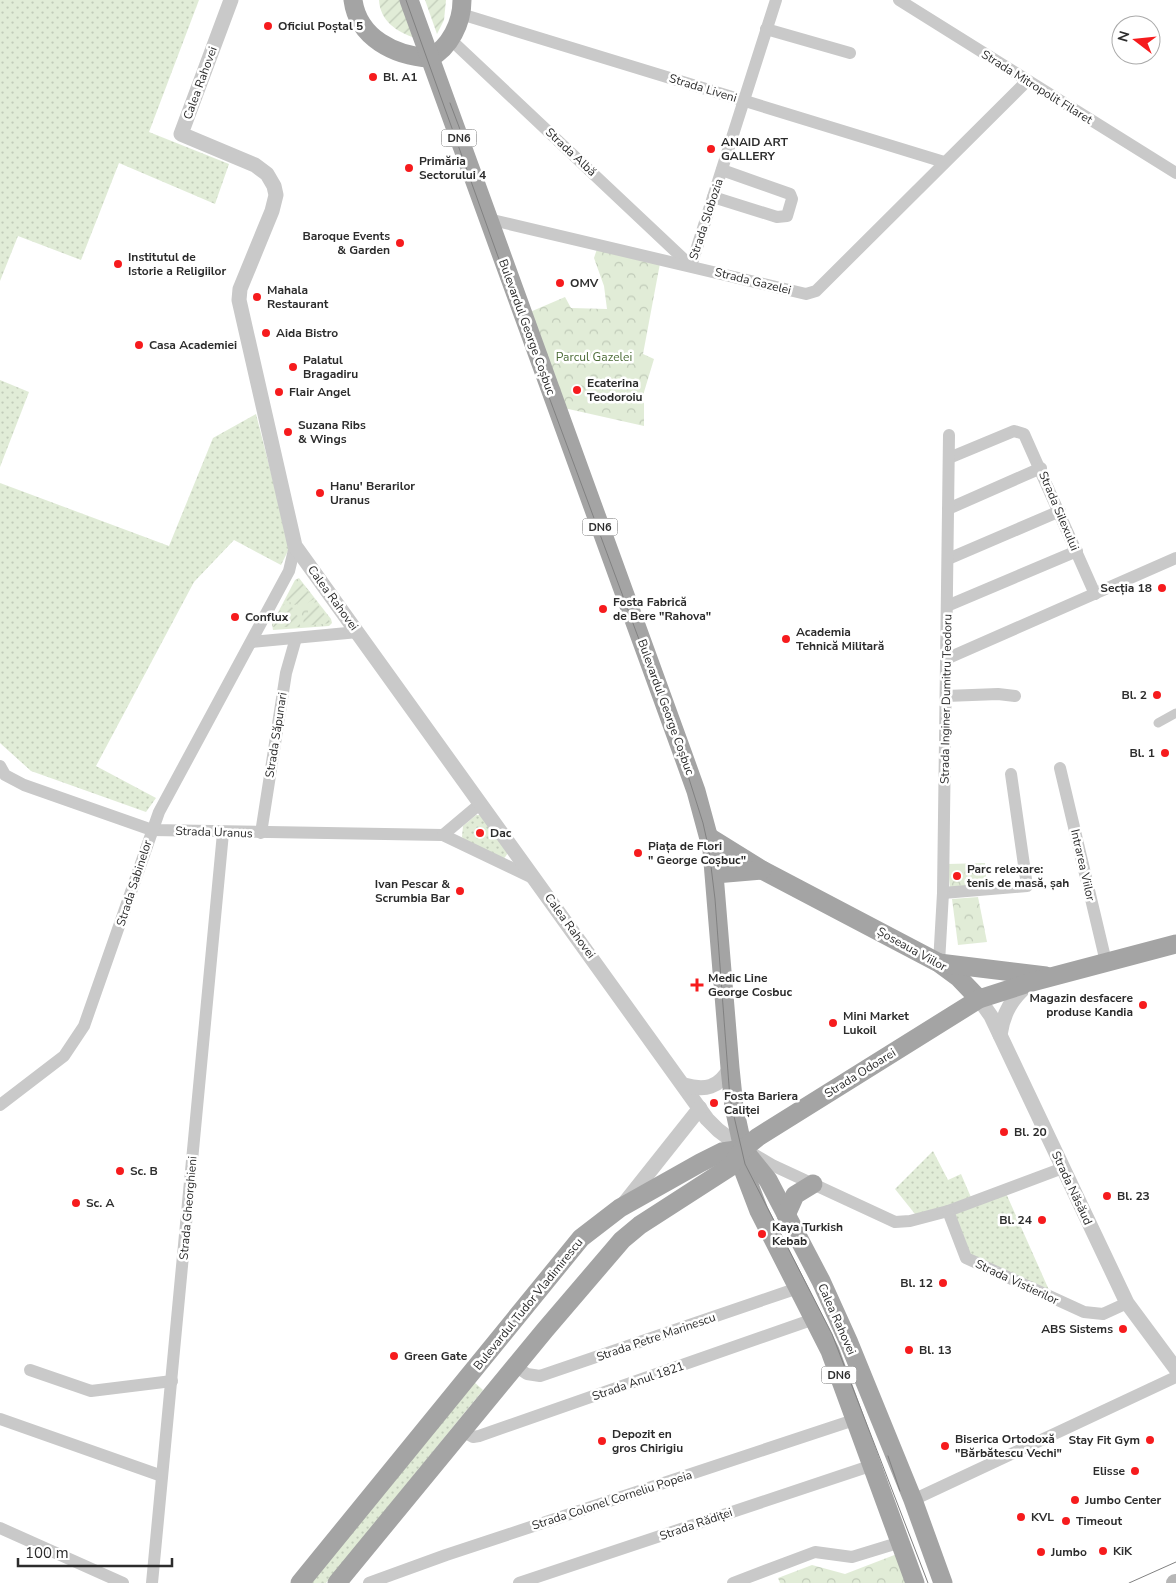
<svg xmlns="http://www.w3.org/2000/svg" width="1176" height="1583" font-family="'Nunito Sans',sans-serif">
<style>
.grass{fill:url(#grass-dots)}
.forest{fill:url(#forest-crowns)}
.garden{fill:url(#garden-furrows)}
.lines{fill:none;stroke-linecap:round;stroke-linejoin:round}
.pedestrian{stroke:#c9c9c9;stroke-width:9}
.minor{stroke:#c9c9c9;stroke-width:12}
.tertiary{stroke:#c9c9c9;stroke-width:15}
.secondary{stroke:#b6b6b6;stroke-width:18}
.primary{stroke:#a4a4a4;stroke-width:19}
.tram{stroke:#818181;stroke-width:1}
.poi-dot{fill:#f61b1d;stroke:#fff;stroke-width:2}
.labels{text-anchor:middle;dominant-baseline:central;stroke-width:5;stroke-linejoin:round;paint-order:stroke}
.shield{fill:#fff;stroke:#6b6b6b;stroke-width:1}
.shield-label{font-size:11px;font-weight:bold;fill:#2c2c2c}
.poi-label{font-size:12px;font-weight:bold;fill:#2c2c2c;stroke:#fff;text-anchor:start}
.street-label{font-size:12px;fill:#2c2c2c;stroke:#fff}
.park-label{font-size:12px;fill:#4b6b36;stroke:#fff}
</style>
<defs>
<pattern id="grass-dots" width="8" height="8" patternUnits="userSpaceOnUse" patternTransform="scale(1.25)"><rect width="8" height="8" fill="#e1ecd7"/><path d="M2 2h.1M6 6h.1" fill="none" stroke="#c1cbb9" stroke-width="1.8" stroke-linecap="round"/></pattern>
<pattern id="forest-crowns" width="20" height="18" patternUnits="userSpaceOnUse" patternTransform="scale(1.25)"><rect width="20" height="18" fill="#e1ecd7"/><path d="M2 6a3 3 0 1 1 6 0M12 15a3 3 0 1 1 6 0" fill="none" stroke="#c1cbb9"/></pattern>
<pattern id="garden-furrows" width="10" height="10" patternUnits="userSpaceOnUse" patternTransform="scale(1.25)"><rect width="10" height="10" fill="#e1ecd7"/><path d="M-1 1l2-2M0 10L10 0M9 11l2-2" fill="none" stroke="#c1cbb9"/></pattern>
</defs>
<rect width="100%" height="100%" fill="#fff"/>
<!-- grass -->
<g class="grass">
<path d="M0,0H199L149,132L229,164L215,204L119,163L81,260L18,236L0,281Z"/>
<path d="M0,380L29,392L0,467Z"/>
<path d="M256,414L290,547L281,565L234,540L194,582L96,766L156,798L146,812L31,771L0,743V483L169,546L213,438Z"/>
<path d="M476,815H481L510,850L503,860L466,842L462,837L463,826Z"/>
<path d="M933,1151L948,1180L961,1174L973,1202L1005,1191L1053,1299L966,1258L948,1211L919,1219L895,1189Z"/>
<path d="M474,1382L483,1390L326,1583H309Z"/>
</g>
<!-- forest -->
<g class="forest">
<path d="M599,243L661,258L643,354L654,359L644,392V426L564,408L530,312L565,297L571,308L607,309L604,286L594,258Z"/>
<path d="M299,578L331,619L332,623L329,626L273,630L272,624L295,580Z"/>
<path d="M985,863L987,887L950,889L948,864Z"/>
<path d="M978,897L987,942L958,945L952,899Z"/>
<path d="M897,1554L909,1583H780L778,1578L812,1565L845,1574Z"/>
</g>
<!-- garden -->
<g class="garden">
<path d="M379,0H401L415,38C397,32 380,21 379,0Z"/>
<path d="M425,0H446L444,20L437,34Z"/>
<path d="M299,579L314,599L306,604L301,602L295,605L286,600Z"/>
<path d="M316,602L331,623L304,626L303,617L308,613V608Z"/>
<path d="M284,604L293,608L295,614L299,617L300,627H273Z"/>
</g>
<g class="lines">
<!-- pedestrian -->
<path class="pedestrian" d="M1158,723L1176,713"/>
<!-- minor -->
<g class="minor">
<path d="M899,0L1176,173"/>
<path d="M461,14L944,162"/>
<path d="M766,29L850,53"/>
<path d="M450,39L691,266L776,0"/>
<path d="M713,197L777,217L787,216L792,199L790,194L722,170"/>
<path d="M488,219L806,294L816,291L1027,81"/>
<path d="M949,458L1014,431L1024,434L1095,594"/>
<path d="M948,509L1041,468"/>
<path d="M948,559L1060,511"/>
<path d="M947,606L1077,551"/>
<path d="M252,642L358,632"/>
<path d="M946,659L1176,558"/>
<path d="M946,696L998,694L1015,696"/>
<path d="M0,766L5,775L24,785L152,830L443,835L535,879"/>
<path d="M1060,768L1106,962"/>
<path d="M261,833L286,673L296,638"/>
<path d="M443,835L481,803"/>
<path d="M943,893L1027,886L1011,774"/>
<path d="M939,963L943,893L949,435"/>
<path d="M0,1105L64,1056L84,1026L159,812L289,571L295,546"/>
<path d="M750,1152L772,1165L895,1222L910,1221L948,1211L1063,1168"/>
<path d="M948,1211L966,1258L1084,1312L1103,1314L1127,1303"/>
<path d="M515,1366L527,1374L540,1376L798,1288"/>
<path d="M30,1370L91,1391L172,1381"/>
<path d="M0,1419L162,1476"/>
<path d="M462,1431L473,1437L479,1436L814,1319"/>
<path d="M913,1500L1176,1377"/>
<path d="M0,1528L123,1583"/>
<path d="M152,1583L223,833"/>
<path d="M369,1583L446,1555L857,1419"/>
<path d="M519,1583L873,1465"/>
<path d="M733,1583L815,1552L852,1557L901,1542"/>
</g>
<!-- tertiary -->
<g class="tertiary">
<path d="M231,0L181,134L255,165L267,174L274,186L276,195L272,211L240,289L239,300L295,546L707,1119L718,1130L743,1149"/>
<path d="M979,999L991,1016L1127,1303L1176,1369"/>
<path d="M1000,1035C1003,1013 1012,998 1029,984"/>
<path d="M684,1085C705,1091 719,1088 730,1068"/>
<path d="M623,1205L700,1108"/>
</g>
<!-- secondary -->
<path class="secondary" d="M1175,1583H1176"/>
<!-- primary -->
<g class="primary">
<path d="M353,0C358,38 395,56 430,58C450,47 462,23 462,0"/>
<path d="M409,0L682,752L696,791L712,850L730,1068L734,1107L743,1149V1169L759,1211L830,1351L915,1583"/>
<path d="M709,837L762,870L939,963L958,977L979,999"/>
<path d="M715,874L762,870"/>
<path d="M939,963L1046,976"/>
<path d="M743,1149L768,1180L821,1281L849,1343L913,1500L943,1583"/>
<path d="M786,1215L795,1195L813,1184"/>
<path d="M300,1583L581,1238L620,1208L700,1163L722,1152L743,1149"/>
<path d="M337,1583L545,1330L622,1240L640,1225L730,1167L743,1149L758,1137L979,999L1032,982L1176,944"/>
</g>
<!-- tram -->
<g class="tram">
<path d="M406,0L529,343L680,750L703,823L709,850L715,899L730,1099L745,1164L832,1334L928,1583"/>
<path d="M450,103L464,140"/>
<path d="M888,1456L900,1491"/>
<path d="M1129,1583L1176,1562"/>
</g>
</g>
<!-- markers -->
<g class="poi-dot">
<circle cx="268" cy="26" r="5"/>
<circle cx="373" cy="77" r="5"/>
<circle cx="711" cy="149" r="5"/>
<circle cx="409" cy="168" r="5"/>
<circle cx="400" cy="243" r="5"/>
<circle cx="118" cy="264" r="5"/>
<circle cx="560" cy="283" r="5"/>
<circle cx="257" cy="297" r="5"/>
<circle cx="266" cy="333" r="5"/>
<circle cx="139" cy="345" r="5"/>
<circle cx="293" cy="367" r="5"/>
<circle cx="577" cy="390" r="5"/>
<circle cx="279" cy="392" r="5"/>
<circle cx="288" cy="432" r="5"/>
<circle cx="320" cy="493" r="5"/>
<circle cx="1162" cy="588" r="5"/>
<circle cx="603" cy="609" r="5"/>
<circle cx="235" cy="617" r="5"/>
<circle cx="786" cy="639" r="5"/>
<circle cx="1157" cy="695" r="5"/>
<circle cx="1165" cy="753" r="5"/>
<circle cx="480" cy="833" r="5"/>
<circle cx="638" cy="853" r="5"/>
<circle cx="957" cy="876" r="5"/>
<circle cx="460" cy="891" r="5"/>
<path d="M694.5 977.5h5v5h5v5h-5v5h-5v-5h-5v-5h5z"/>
<circle cx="1143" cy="1005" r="5"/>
<circle cx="833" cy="1023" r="5"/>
<circle cx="714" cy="1103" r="5"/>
<circle cx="1004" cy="1132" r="5"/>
<circle cx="120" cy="1171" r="5"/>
<circle cx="1107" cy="1196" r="5"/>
<circle cx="76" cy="1203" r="5"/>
<circle cx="1042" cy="1220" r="5"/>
<circle cx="762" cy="1234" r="5"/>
<circle cx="943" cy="1283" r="5"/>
<circle cx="1123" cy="1329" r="5"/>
<circle cx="909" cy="1350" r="5"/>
<circle cx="394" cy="1356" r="5"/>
<circle cx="1150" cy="1440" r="5"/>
<circle cx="602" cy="1441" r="5"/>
<circle cx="945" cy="1446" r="5"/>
<circle cx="1135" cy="1471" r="5"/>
<circle cx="1075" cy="1500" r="5"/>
<circle cx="1021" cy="1517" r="5"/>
<circle cx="1066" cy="1521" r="5"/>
<circle cx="1103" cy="1551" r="5"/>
<circle cx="1041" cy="1552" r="5"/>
</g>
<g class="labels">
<!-- shield labels -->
<g class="shield">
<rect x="441.5" y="129.5" width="35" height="17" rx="4"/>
<rect x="582.5" y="518.5" width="35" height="17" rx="4"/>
<rect x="821.5" y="1366.5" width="35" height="17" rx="4"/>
</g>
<g class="shield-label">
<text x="459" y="138">DN6</text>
<text x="600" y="527">DN6</text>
<text x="839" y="1375">DN6</text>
</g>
<!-- poi labels -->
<g class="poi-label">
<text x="278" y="26">Oficiul Poștal 5</text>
<text x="383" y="77">Bl. A1</text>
<text x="721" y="142">ANAID ART<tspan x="721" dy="14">GALLERY</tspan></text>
<text x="419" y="161">Primăria<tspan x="419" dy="14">Sectorului 4</tspan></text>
<text x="390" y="236" text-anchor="end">Baroque Events<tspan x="390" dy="14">&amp; Garden</tspan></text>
<text x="128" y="257">Institutul de<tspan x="128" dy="14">Istorie a Religiilor</tspan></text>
<text x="570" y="283">OMV</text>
<text x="267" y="290">Mahala<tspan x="267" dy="14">Restaurant</tspan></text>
<text x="276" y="333">Aida Bistro</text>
<text x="149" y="345">Casa Academiei</text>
<text x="303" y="360">Palatul<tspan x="303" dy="14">Bragadiru</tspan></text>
<text x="587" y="383">Ecaterina<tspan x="587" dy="14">Teodoroiu</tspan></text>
<text x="289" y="392">Flair Angel</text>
<text x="298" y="425">Suzana Ribs<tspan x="298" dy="14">&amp; Wings</tspan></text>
<text x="330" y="486">Hanu' Berarilor<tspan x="330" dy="14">Uranus</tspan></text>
<text x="1152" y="588" text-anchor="end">Secția 18</text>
<text x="613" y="602">Fosta Fabrică<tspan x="613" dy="14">de Bere "Rahova"</tspan></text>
<text x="245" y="617">Conflux</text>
<text x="796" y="632">Academia<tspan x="796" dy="14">Tehnică Militară</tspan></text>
<text x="1147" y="695" text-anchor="end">Bl. 2</text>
<text x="1155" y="753" text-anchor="end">Bl. 1</text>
<text x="490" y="833">Dac</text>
<text x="648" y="846">Piața de Flori<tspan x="648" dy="14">" George Coșbuc"</tspan></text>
<text x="967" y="869">Parc relexare:<tspan x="967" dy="14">tenis de masă, șah</tspan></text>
<text x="450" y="884" text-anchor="end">Ivan Pescar &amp;<tspan x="450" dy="14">Scrumbia Bar</tspan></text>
<text x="708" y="978">Medic Line<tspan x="708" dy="14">George Cosbuc</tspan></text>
<text x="1133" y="998" text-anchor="end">Magazin desfacere<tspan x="1133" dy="14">produse Kandia</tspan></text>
<text x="843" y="1016">Mini Market<tspan x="843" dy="14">Lukoil</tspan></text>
<text x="724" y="1096">Fosta Bariera<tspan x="724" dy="14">Caliței</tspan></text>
<text x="1014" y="1132">Bl. 20</text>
<text x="130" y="1171">Sc. B</text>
<text x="1117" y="1196">Bl. 23</text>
<text x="86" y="1203">Sc. A</text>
<text x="1032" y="1220" text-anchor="end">Bl. 24</text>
<text x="772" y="1227">Kaya Turkish<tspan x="772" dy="14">Kebab</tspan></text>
<text x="933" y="1283" text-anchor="end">Bl. 12</text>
<text x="1113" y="1329" text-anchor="end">ABS Sistems</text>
<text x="919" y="1350">Bl. 13</text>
<text x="404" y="1356">Green Gate</text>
<text x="612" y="1434">Depozit en<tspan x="612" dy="14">gros Chirigiu</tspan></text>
<text x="955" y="1439">Biserica Ortodoxă<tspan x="955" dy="14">"Bărbătescu Vechi"</tspan></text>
<text x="1140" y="1440" text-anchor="end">Stay Fit Gym</text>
<text x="1125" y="1471" text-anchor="end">Elisse</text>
<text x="1085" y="1500">Jumbo Center</text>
<text x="1031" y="1517">KVL</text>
<text x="1076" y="1521">Timeout</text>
<text x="1113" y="1551">KiK</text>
<text x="1051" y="1552">Jumbo</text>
</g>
<!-- street labels -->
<g class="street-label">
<text transform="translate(200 83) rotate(-70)">Calea Rahovei</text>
<text transform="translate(1037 87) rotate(32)">Strada Mitropolit Filaret</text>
<text transform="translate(703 88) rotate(17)">Strada Liveni</text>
<text transform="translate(571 152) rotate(43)">Strada Albă</text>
<text transform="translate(706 219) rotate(-72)">Strada Slobozia</text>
<text transform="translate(753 281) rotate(14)">Strada Gazelei</text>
<text transform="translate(527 327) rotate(70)">Bulevardul George Coșbuc</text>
<text transform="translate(1059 511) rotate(67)">Strada Silexului</text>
<text transform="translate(333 598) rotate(54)">Calea Rahovei</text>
<text transform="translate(946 699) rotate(-89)">Strada Inginer Dumitru Teodoru</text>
<text transform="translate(666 707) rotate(70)">Bulevardul George Coșbuc</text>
<text transform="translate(276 735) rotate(-81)">Strada Săpunari</text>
<text transform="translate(214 832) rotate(2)">Strada Uranus</text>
<text transform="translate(1083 865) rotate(77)">Intrarea Viilor</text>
<text transform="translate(134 883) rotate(-72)">Strada Sabinelor</text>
<text transform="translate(570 926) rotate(54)">Calea Rahovei</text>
<text transform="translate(912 949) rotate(29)">Șoseaua Viilor</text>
<text transform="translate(860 1073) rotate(-32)">Strada Odoarei</text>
<text transform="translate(1072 1188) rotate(65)">Strada Năsăud</text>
<text transform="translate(188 1208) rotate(-85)">Strada Gheorghieni</text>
<text transform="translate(1017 1282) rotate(25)">Strada Vistierilor</text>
<text transform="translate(528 1304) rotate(-51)">Bulevardul Tudor Vladimirescu</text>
<text transform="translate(837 1319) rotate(66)">Calea Rahovei</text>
<text transform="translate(656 1337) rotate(-19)">Strada Petre Marinescu</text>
<text transform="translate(638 1381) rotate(-19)">Strada Anul 1821</text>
<text transform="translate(612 1500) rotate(-18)">Strada Colonel Corneliu Popeia</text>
<text transform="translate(696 1524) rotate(-19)">Strada Rădiței</text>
</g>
<!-- park labels -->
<g class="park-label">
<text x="594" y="357">Parcul Gazelei</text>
</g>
</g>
<!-- north arrow -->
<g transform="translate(1136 40) rotate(286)"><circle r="24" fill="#ffffff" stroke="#ababab"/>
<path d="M0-4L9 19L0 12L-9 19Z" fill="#f61b1d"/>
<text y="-8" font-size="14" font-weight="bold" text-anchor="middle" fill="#2c2c2c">N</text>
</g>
<!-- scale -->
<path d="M18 1558v8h154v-8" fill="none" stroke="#2c2c2c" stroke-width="2.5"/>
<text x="25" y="1558" font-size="15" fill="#2c2c2c" stroke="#ffffff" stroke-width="4" paint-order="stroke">100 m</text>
</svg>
